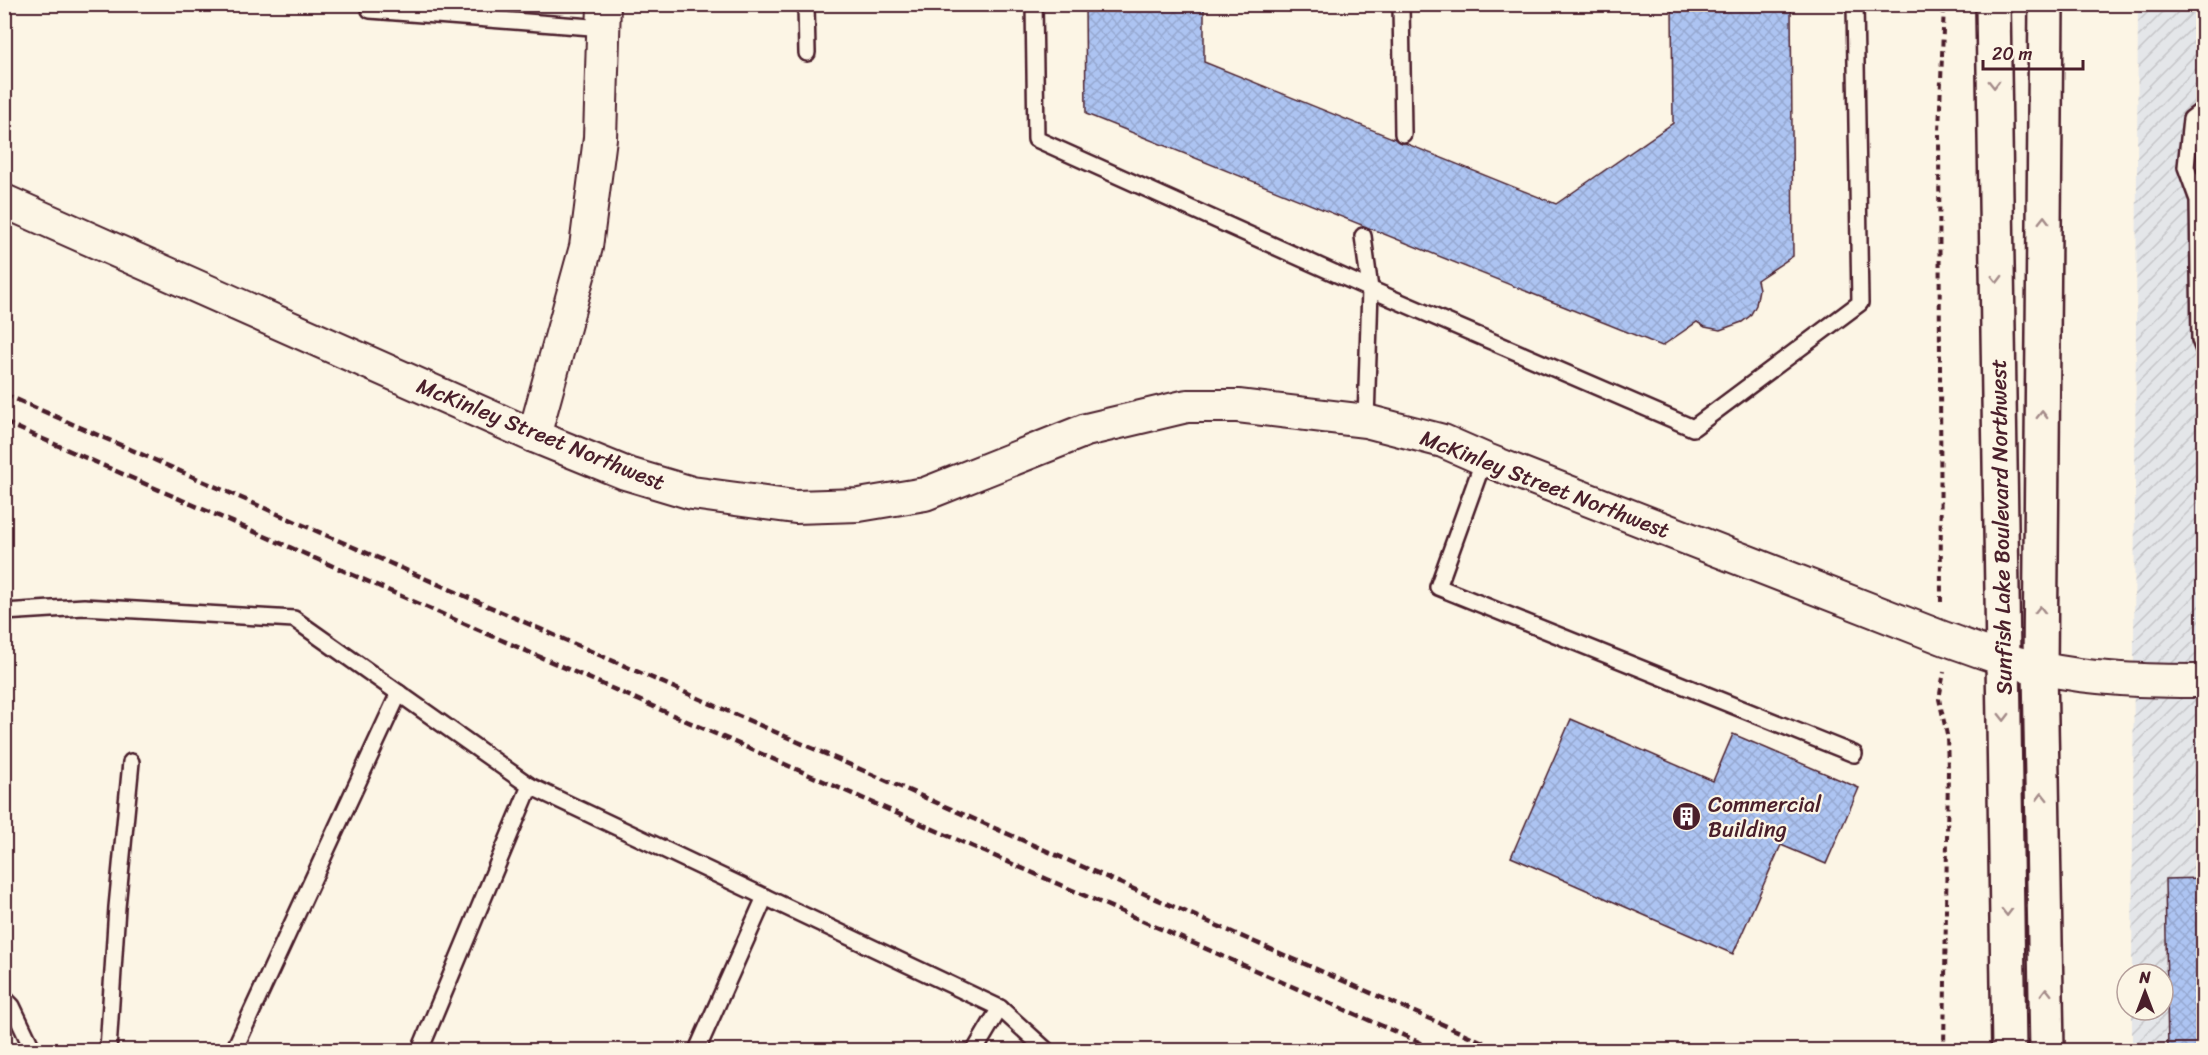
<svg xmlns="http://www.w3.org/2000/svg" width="2208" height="1055" font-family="Sriracha,sans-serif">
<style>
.industrial{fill:url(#industrial-furrows)}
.building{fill:url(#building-cross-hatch);stroke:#4a1f2b;stroke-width:1.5}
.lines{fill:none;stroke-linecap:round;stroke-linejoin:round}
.service-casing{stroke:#4a1f2b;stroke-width:20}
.minor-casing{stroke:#4a1f2b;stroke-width:36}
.tertiary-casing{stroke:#4a1f2b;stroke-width:38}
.path{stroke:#4a1f2b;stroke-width:4;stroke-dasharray:6 4.5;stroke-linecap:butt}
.service{stroke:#fcf5e5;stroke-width:15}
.minor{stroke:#fcf5e5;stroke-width:32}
.tertiary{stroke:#fcf5e5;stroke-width:33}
.rail{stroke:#4a1f2b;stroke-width:4.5;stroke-dasharray:9 4.5;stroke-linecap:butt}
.oneway{stroke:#a38a88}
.labels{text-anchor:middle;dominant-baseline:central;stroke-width:4.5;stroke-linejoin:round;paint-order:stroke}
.street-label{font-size:22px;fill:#4a1f2b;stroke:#fcf5e5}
.poi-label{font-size:22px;fill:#4a1f2b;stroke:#fcf5e5;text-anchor:start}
</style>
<defs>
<pattern id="industrial-furrows" width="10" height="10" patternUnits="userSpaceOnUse" patternTransform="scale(1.5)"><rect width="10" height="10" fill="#e4e6e9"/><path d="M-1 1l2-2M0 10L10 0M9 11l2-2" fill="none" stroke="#c5c5c8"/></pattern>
<pattern id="building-cross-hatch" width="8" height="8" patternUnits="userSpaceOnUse" patternTransform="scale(1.5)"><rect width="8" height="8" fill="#adc4f2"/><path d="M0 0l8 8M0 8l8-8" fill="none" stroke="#96a8d0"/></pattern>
</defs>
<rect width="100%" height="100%" fill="#fcf5e5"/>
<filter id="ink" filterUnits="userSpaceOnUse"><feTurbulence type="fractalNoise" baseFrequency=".0167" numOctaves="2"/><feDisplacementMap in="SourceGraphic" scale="12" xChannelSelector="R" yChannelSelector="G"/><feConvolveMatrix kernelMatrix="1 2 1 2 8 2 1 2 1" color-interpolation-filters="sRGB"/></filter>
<g filter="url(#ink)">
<!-- industrial -->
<path class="industrial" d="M2138,5H2203V1050H2132V1010H2163V974H2132Z"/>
<!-- building -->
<g class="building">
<path d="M1085,4H1204V62L1556,204L1673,123L1672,4H1791L1793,256L1757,280L1759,289L1756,305L1750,316L1742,322L1720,330L1705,327L1697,322L1662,346L1086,114Z"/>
<path d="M1571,719L1713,781L1733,734L1859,788L1826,864L1781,845L1733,954L1511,857Z"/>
<path d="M2204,878V1050H2168L2165,879Z"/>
</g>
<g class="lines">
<defs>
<g id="service">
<path d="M370,4V10L604,28"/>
<path d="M806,4L807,53"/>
<path d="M1034,4L1036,139L1370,289L1693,428L1860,303L1855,4"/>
<path d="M1401,4L1403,134"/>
<path d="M2204,109L2191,119L2186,167L2198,200L2200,340L2204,350"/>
<path d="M1363,236L1370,289L1366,421"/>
<path d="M1484,459L1438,587L1854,754"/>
<path d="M4,612L84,607L294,619L530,786L1000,1008L1046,1050"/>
<path d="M4,998L12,1006L33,1050"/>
<path d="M108,1050L117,907L131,762"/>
<path d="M234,1050L399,693"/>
<path d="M420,1050L530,786"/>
<path d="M697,1050L765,897"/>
<path d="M975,1050L1000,1008"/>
</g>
<g id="minor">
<path d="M4,201L534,436L625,473L692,493L795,507L859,505L925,494L1086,430L1187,406H1238L1366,421L1443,441L1484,459L1943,638C1975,649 2006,662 2039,668C2093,680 2149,681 2204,681"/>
<path d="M534,436L586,247L600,138L604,4"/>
</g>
<g id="tertiary">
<path d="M1993,4L2009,1050"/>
<path d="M2046,4L2040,669L2047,1050"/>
</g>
</defs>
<!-- service casing -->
<use href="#service" class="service-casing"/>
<!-- minor casing -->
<use href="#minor" class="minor-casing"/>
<!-- tertiary casing -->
<use href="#tertiary" class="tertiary-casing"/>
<!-- path -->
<g class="path">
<path d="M1941,602L1939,132L1944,4"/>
<path d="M1944,1050L1948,770L1947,735L1939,699L1944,672"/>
</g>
<!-- service -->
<use href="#service" class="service"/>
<!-- minor -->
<use href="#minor" class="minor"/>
<!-- tertiary -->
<use href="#tertiary" class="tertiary"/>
<!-- rail -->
<g class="rail">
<path d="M4,394L1501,1050"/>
<path d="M4,422L1437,1050"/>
</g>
</g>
<!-- one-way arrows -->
<defs><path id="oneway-chevron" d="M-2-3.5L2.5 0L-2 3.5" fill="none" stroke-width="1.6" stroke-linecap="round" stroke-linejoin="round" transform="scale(1.5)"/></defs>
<g class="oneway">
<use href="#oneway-chevron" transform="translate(1994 84) rotate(89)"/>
<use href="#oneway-chevron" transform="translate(2044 220) rotate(-89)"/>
<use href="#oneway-chevron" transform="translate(1997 279) rotate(89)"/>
<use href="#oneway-chevron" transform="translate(2042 415) rotate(-89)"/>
<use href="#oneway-chevron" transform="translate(2040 610) rotate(-89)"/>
<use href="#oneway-chevron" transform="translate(2004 717) rotate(89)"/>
<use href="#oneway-chevron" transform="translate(2042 797) rotate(-91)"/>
<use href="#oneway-chevron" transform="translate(2007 912) rotate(89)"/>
<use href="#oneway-chevron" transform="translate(2046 992) rotate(-91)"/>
</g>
</g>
<!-- icons -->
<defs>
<symbol id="building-disc" viewBox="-11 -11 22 22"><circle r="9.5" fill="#4a1f2b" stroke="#fcf5e5"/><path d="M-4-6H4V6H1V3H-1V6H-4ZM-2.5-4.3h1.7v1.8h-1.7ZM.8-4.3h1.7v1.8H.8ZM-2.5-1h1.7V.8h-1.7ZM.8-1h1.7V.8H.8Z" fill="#fff"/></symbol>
</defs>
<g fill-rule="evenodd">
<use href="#building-disc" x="1670" y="800" width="33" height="33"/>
</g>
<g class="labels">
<!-- street labels -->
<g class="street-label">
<text transform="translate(541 434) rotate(22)">McKinley Street Northwest</text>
<text transform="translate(1545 484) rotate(21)">McKinley Street Northwest</text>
<text transform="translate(2001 527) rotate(-91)">Sunfish Lake Boulevard Northwest</text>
</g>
<!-- poi labels -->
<g class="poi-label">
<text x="1708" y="804">Commercial<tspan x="1708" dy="25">Building</tspan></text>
</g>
</g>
<!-- margin -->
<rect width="2208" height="1055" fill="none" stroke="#fcf5e5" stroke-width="24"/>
<rect x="12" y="12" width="2184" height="1031" fill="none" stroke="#4a1f2b" stroke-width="2" filter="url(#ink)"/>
<!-- north arrow -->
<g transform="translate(2145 992)"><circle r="28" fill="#fcf5e5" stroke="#b59f9b" stroke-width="1.5"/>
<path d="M0-4.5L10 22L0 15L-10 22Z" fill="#4a1f2b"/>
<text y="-9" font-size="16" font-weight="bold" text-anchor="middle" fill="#4a1f2b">N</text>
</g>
<!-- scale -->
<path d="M1983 60v9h100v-9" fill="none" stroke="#4a1f2b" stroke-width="3"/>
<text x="1992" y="60" font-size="18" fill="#4a1f2b" stroke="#fcf5e5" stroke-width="4.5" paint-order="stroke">20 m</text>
</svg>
